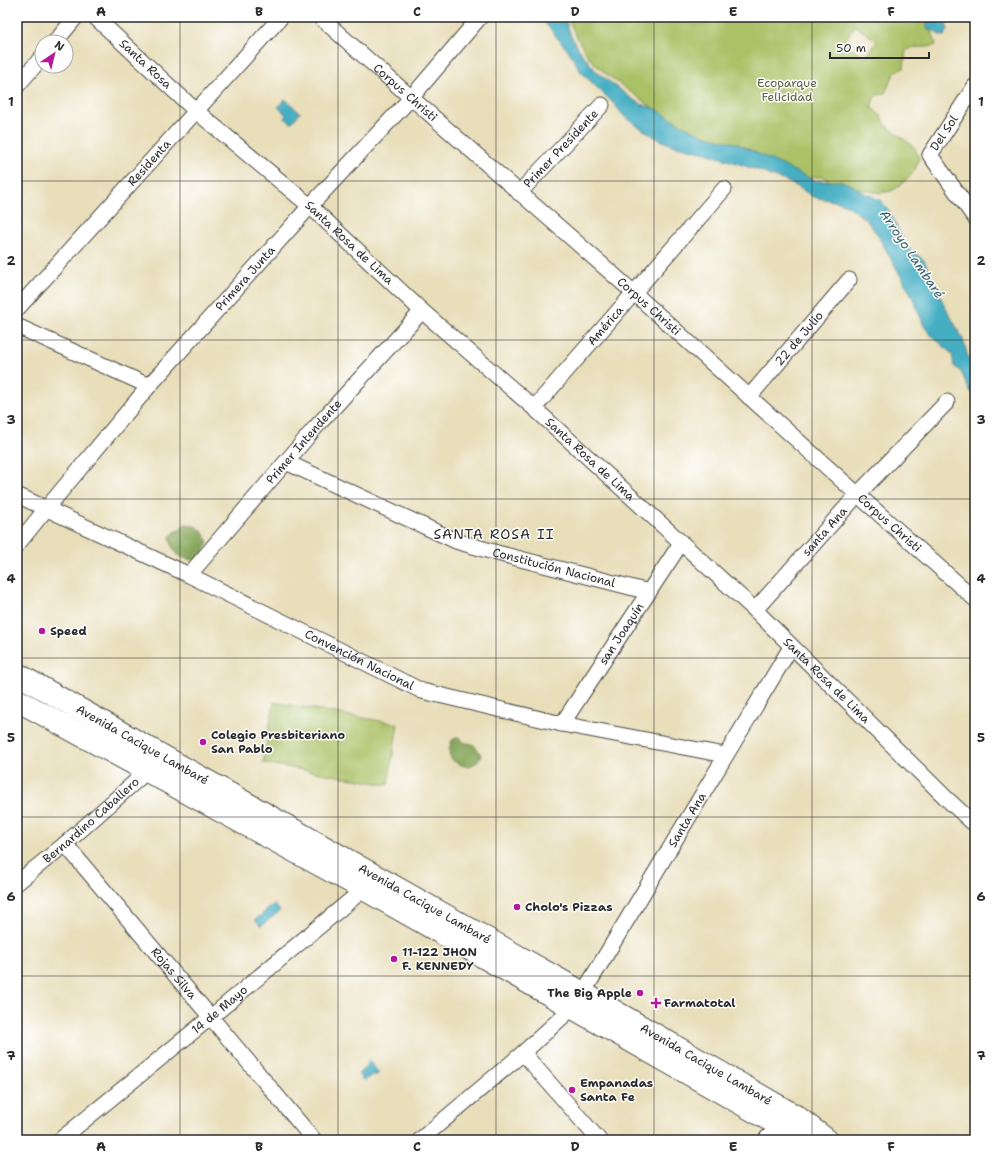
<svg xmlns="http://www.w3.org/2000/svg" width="992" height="1157" font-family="'Shantell Sans',sans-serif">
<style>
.green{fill:#aac166;stroke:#6a7648;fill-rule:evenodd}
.forest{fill:#87a75b;stroke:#596943}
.water{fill:#44aec3;stroke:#386c77}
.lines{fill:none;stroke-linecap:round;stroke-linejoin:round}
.street-casing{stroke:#474640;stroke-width:17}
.secondary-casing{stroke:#474640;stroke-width:24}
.primary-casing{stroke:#474640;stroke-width:24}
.street{stroke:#fff;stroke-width:15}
.secondary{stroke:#fff;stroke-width:22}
.primary{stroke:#fff;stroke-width:22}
.grid{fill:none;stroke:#2b2b2b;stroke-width:1;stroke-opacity:0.55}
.poi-dot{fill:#b5179e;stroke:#fff;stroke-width:1.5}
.labels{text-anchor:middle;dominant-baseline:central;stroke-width:3;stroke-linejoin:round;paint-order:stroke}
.street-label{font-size:12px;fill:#2b2b2b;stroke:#fff}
.park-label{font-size:12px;fill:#576040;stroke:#fff}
.poi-label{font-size:12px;font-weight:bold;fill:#2b2b2b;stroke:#fff;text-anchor:start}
.water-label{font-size:13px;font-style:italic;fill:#355f68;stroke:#fff}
.quarter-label{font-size:14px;letter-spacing:1px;fill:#2b2b2b;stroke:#fff}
.neatline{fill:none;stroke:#2b2b2b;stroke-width:1.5}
.grid-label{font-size:13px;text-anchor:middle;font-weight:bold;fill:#2b2b2b}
</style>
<rect width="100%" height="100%" fill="#fff"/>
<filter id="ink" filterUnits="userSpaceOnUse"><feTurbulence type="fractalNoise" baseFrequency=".025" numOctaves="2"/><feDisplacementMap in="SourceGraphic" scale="8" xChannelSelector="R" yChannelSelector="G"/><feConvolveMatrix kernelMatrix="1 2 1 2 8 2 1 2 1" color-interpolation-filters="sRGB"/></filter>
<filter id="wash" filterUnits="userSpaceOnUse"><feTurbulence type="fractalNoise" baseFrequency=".012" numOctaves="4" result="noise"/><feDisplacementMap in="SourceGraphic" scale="16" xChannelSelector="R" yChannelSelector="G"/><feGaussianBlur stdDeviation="0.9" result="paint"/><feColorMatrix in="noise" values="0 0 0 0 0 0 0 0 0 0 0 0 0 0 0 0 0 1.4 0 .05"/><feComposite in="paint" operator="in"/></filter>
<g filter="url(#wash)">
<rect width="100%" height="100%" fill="#e8deba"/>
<!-- green -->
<g class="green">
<path d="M567,17H932L933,34L936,45C926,49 916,45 906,50L904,68L895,72L885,93L875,96L871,107L880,115L886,125L915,148L919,159L915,170L900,186L891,191L880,193L834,184L823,177H813L803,180L709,140L654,109L606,74L589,58L577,38ZM855,26L877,41L866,58L843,43Z"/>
<path d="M274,702L398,724L388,785L263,763Z"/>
</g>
<!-- forest -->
<g class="forest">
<path d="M186,524C200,526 203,531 208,543L198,560C180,560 172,554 170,536Z"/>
<path d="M459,737L465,743C475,743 477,747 481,756L477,762L468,767C451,762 445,758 452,740Z"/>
</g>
<!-- water -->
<g class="water">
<path d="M540,17H561L566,22L571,36L582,54L596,71L632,99L643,105L656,109L680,124L706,136L736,143L815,181H841L852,185L860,191L870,195L881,201L890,212L899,232L910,250L924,260L940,295L943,303L962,337L969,360L975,367V397L969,389L961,372L954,366L952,354L929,333L924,326L911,294L877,234L866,220L849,206L839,202L813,197L800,188L786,181L768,175L763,172L706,153L672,145L658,139L636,125L623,115L614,104L581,72L570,53Z"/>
<path d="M935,18H940L946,22L948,30L944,36L939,35L934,30L929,31L927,27V21Z"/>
<path d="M285,99L300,113L291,123L284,117L286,115L278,107Z"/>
<path d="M274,904L280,911L261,926L255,920Z"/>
<path d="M369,1061L379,1073L375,1076L373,1074L364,1081L358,1074L367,1066L366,1064Z"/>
</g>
</g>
<g filter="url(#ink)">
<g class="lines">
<defs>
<g id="street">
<path id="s1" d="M95,17L196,111L310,206L422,311L534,408L755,610L947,799L972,822L975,819"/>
<path id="s2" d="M320,17C424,110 530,201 634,293C748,395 860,498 975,599"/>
<path d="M55,42L76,17"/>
<path d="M17,86L42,57"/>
<path d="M975,86L930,155L975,218"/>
<path id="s3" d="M519,193L602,105"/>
<path id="s4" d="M17,309L281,17"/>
<path d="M17,326L149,386"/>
<path id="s5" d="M749,397L849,280"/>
<path id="s6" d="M534,408L724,189"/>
<path id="s7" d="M286,462L456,541L497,553L649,592"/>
<path id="s8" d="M17,495L189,575L422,691L562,724L725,755"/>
<path id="s9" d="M17,545L46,509L149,386L310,206L411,98L480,17"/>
<path id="s10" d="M189,575L315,428L422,311"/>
<path id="s11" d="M755,610L857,495L947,402"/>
<path id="s12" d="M562,724L681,543"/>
<path id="s13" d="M65,844L314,1140"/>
<path id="s14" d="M17,883L65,844L154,765"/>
<path d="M523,1053L599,1140"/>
<path id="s15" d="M60,1140L211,1017L371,883"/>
<path id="s16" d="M420,1140L523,1053L573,1007L583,993L791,647"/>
</g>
<path id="secondary" d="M770,1140L797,1117"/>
<g id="primary">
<path id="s17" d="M17,674L583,993L797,1117L827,1140"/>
<path d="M17,700L364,889L805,1140"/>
</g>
</defs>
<!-- street casing -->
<use href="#street" class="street-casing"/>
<!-- secondary casing -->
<use href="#secondary" class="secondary-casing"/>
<!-- primary casing -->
<use href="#primary" class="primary-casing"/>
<!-- street -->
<use href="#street" class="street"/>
<!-- secondary -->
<use href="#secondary" class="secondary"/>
<!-- primary -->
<use href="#primary" class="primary"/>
</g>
</g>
<!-- grid -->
<path class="grid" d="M180,17V1140M338,17V1140M496,17V1140M654,17V1140M812,17V1140M17,181H975M17,340H975M17,499H975M17,658H975M17,817H975M17,976H975"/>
<!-- markers -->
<g class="poi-dot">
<circle cx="42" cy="631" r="4"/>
<circle cx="203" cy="742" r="4"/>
<circle cx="517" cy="907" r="4"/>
<circle cx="394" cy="959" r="4"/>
<circle cx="640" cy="993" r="4"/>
<path d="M654 997h4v4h4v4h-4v4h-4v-4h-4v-4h4z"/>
<circle cx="572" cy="1090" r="4"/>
</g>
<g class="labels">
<!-- street labels -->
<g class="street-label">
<text stroke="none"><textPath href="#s1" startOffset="69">Santa Rosa</textPath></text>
<text stroke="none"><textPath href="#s2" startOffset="114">Corpus Christi</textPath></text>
<text transform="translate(944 133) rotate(-57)">Del Sol</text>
<text stroke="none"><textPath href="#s3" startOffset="61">Primer Presidente</textPath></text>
<text stroke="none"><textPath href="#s4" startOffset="197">Residenta</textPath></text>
<text stroke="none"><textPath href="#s1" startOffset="340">Santa Rosa de Lima</textPath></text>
<text stroke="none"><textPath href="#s9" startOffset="351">Primera Junta</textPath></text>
<text stroke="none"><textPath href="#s2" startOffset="438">Corpus Christi</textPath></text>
<text stroke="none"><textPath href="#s6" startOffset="109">América</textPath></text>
<text stroke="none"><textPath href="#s5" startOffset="77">22 de Julio</textPath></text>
<text stroke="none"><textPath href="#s10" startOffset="176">Primer Intendente</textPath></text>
<text stroke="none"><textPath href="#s1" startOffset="664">Santa Rosa de Lima</textPath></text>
<text stroke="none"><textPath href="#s2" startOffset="762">Corpus Christi</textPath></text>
<text stroke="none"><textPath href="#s11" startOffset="105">santa Ana</textPath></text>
<text stroke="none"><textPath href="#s7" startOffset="289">Constitución Nacional</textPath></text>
<text stroke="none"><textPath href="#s12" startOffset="108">san Joaquín</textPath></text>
<text stroke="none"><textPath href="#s8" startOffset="380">Convención Nacional</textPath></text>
<text stroke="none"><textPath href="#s1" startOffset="988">Santa Rosa de Lima</textPath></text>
<text stroke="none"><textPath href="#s17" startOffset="144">Avenida Cacique Lambaré</textPath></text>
<text stroke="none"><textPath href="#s14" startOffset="97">Bernardino Caballero</textPath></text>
<text stroke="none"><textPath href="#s16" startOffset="422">Santa Ana</textPath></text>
<text stroke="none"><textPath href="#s17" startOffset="468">Avenida Cacique Lambaré</textPath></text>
<text stroke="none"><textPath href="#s13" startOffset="169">Rojas Silva</textPath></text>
<text stroke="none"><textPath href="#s15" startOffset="206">14 de Mayo</textPath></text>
<text stroke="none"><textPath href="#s17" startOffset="792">Avenida Cacique Lambaré</textPath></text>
</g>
<!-- park labels -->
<g class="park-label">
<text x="787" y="83">Ecoparque<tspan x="787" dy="14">Felicidad</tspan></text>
</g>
<!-- poi labels -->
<g class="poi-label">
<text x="50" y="631">Speed</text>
<text x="211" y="735">Colegio Presbiteriano<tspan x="211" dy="14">San Pablo</tspan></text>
<text x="525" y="907">Cholo's Pizzas</text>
<text x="402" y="952">11-122 JHON<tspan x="402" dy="14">F. KENNEDY</tspan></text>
<text x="632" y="993" text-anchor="end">The Big Apple</text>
<text x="664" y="1003">Farmatotal</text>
<text x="580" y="1083">Empanadas<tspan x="580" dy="14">Santa Fe</tspan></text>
</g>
<!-- water labels -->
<g class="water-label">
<text transform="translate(912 254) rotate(56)">Arroyo Lambaré</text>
</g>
<!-- quarter labels -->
<g class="quarter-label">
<text x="494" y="534">SANTA ROSA II</text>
</g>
</g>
<!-- margin -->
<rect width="992" height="1157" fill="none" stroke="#fff" stroke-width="44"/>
<!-- north arrow -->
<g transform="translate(54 54) rotate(35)"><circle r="19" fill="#ffffff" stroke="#aaaaaa"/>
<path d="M0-3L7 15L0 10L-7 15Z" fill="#b5179e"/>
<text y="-6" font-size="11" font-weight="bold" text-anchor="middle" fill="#2b2b2b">N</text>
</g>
<!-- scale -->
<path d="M830 52v6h99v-6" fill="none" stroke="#2b2b2b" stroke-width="2"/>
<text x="836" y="52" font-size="12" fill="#2b2b2b" stroke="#ffffff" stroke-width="3" paint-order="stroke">50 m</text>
<rect x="22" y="22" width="948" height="1113" class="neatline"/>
<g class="grid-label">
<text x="101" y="16">A</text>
<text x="259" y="16">B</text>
<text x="417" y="16">C</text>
<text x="575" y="16">D</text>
<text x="733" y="16">E</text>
<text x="891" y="16">F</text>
<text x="11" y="106">1</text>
<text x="981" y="106">1</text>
<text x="11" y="265">2</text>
<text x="981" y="265">2</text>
<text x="11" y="424">3</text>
<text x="981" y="424">3</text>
<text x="11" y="583">4</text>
<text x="981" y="583">4</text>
<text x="11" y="742">5</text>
<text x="981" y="742">5</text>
<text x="11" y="901">6</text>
<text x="981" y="901">6</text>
<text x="11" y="1060">7</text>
<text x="981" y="1060">7</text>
<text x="101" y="1151">A</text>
<text x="259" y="1151">B</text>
<text x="417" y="1151">C</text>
<text x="575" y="1151">D</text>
<text x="733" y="1151">E</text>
<text x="891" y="1151">F</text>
</g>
</svg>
